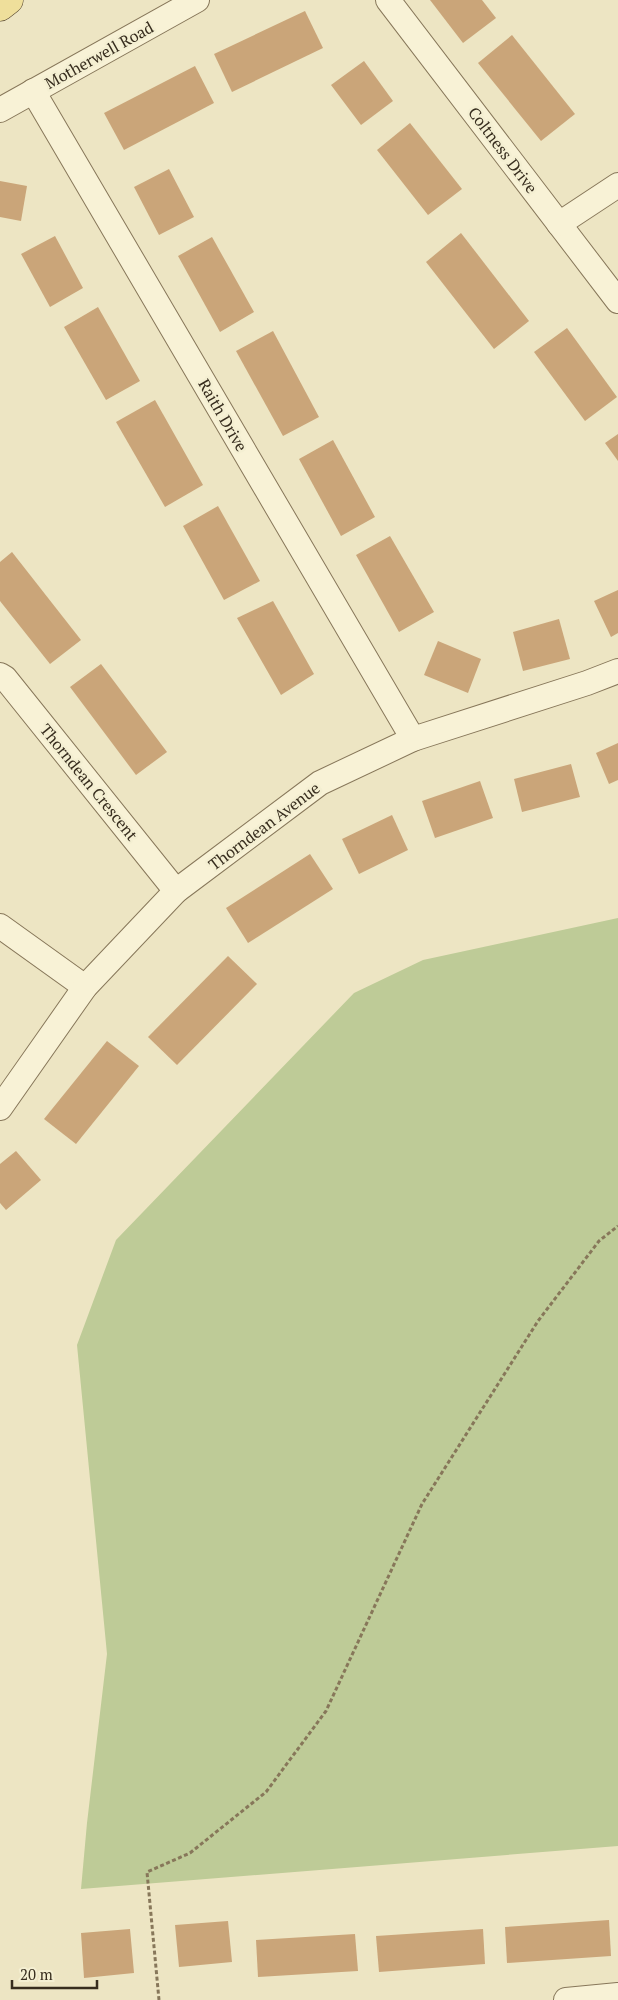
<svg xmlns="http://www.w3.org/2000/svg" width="618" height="2000" font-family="'PT Serif',serif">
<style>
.green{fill:#becb97}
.building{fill:#caa579}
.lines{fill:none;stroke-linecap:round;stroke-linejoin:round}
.minor-casing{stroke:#87775a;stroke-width:26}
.primary-casing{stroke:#54452e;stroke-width:29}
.path{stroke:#87775a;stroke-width:3;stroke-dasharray:4 2.5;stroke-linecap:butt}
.minor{stroke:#f8f2d6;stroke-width:24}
.primary{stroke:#efdf9b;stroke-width:28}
.labels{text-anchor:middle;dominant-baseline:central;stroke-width:5;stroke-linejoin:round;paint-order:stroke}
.street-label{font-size:16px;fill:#372d1e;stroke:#f4efd2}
</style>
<rect width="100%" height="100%" fill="#ede5c3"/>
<!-- green -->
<path class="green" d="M618,918V1846L81,1889L87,1823L107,1654L77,1345L116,1240L354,993L423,960Z"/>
<!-- building -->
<g class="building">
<path d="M430,0H482L496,18L463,43Z"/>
<path d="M305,11L323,48L232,92L214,54Z"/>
<path d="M512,35L575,114L541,141L478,63Z"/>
<path d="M364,61L393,101L361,125L331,85Z"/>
<path d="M195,66L214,103L124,150L104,113Z"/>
<path d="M410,123L462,189L428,215L377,150Z"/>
<path d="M169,169L194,217L159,235L134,187Z"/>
<path d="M0,181L27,186L21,221L0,217Z"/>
<path d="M461,233L529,321L494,349L426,262Z"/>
<path d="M55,236L83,288L50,307L21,254Z"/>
<path d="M212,237L254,312L220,332L178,256Z"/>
<path d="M98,307L140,381L106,400L64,327Z"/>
<path d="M567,328L617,397L585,421L534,352Z"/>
<path d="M273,331L319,417L283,436L236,351Z"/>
<path d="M155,400L203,485L165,507L116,422Z"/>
<path d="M618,434V461L605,443Z"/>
<path d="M333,440L375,517L341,536L299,459Z"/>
<path d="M218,506L260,581L224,600L183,526Z"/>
<path d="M390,536L434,612L399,632L356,555Z"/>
<path d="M12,552L81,640L50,664L0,601V562Z"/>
<path d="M618,590V633L611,637L594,601Z"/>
<path d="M273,601L314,674L281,695L237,618Z"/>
<path d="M559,619L570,659L523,671L513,632Z"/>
<path d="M438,641L481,659L468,693L424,675Z"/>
<path d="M101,664L167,752L136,775L70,687Z"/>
<path d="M618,743V780L609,784L596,753Z"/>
<path d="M571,764L580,797L522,812L514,779Z"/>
<path d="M480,781L493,818L435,838L422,801Z"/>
<path d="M392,815L408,850L359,874L342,839Z"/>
<path d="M310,854L333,889L248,943L226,908Z"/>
<path d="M228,956L257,984L177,1065L148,1037Z"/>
<path d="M107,1041L139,1066L76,1144L44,1119Z"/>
<path d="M16,1151L41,1180L6,1210L0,1203V1164Z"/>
<path d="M609,1920L611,1956L507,1963L505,1927Z"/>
<path d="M228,1921L232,1962L179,1967L175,1925Z"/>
<path d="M130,1929L134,1973L84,1978L81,1933Z"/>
<path d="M483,1929L485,1964L379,1972L376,1936Z"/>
<path d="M355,1934L358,1971L258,1977L256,1940Z"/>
</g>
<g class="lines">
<defs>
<g id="minor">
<path d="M388,0L618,301"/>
<path d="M33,91L413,739"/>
<path d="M0,110L197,0"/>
<path d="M559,224L618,185"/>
<path d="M0,675L5,678L176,891"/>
<path d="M0,926L85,987"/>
<path d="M0,1108L85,987L176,891L320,783L413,739L587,683L618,671"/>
<path d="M566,2000L618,1995"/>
</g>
<path id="primary" d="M0,7L9,0"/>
</defs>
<!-- minor casing -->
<use href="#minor" class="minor-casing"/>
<!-- primary casing -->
<use href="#primary" class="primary-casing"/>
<!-- path -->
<path class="path" d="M159,2000L147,1872L190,1853L266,1792L326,1711L422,1504L538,1321L599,1241L618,1226"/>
<!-- minor -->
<use href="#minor" class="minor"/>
<!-- primary -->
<use href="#primary" class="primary"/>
</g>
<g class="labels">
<!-- street labels -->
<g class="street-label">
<text transform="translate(99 55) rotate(-29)">Motherwell Road</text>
<text transform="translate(503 150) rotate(53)">Coltness Drive</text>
<text transform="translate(223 415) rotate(60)">Raith Drive</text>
<text transform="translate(89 782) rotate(51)">Thorndean Crescent</text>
<text transform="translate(264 826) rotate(-37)">Thorndean Avenue</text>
</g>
</g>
<!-- scale -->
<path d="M12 1980v8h85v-8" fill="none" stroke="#372d1e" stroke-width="2.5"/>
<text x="20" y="1980" font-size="15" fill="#372d1e" stroke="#f4efd2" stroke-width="4" paint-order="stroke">20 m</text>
</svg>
